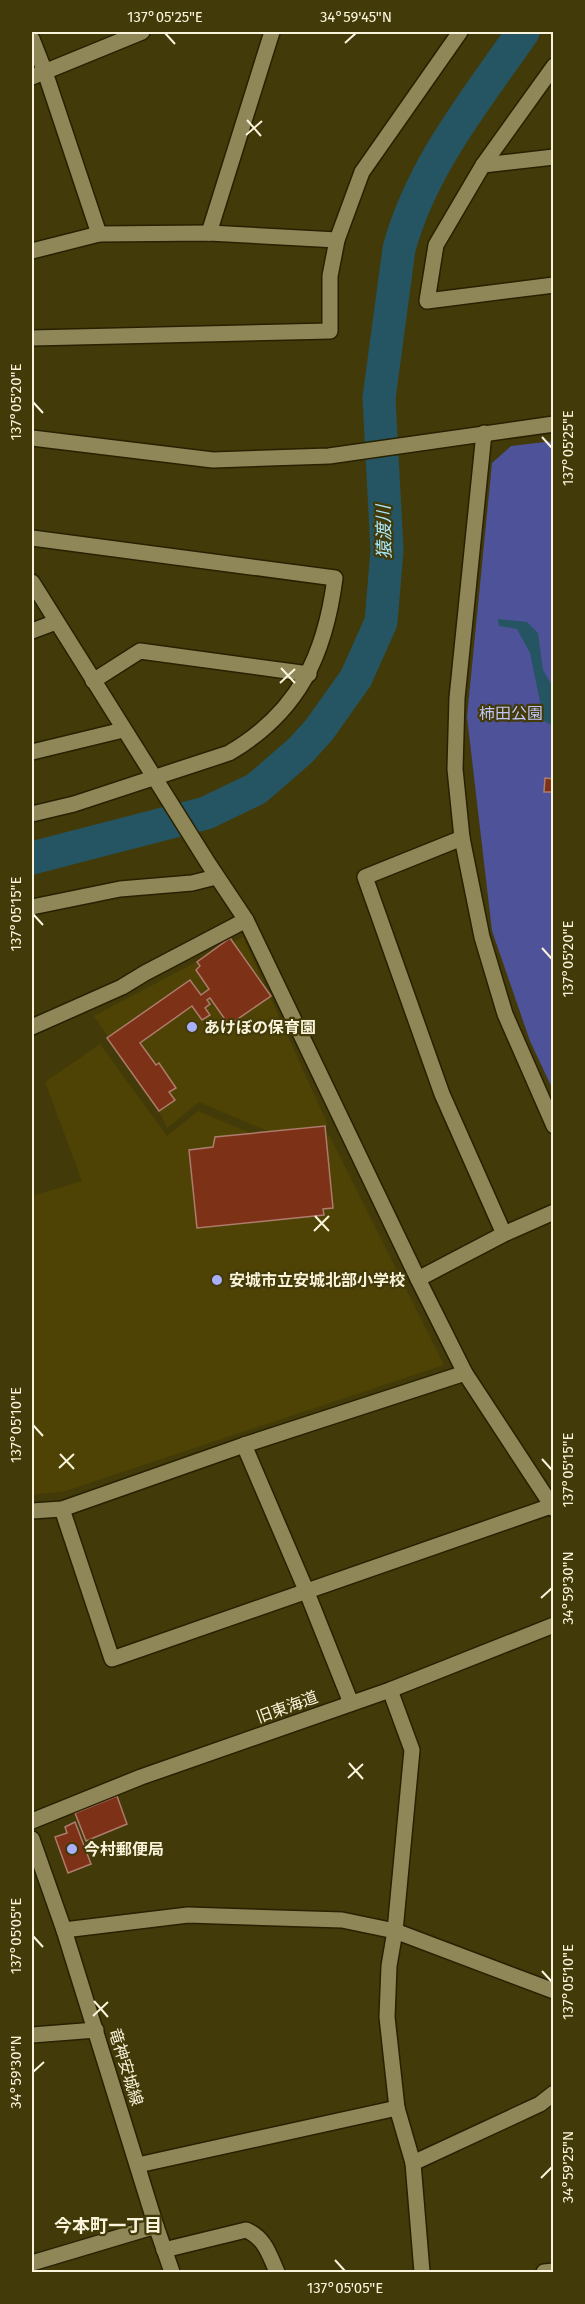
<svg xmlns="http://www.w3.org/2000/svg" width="585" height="2304" font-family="'Fira Sans','Noto Sans JP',sans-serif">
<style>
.built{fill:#4e4305}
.green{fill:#4e5299}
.water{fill:#255562}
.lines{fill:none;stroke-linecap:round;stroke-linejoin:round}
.river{stroke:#255562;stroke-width:33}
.building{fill:#7d3117;stroke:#ad7c6c;stroke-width:1.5}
.minor-casing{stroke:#282100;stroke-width:18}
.tertiary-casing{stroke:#282100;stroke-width:18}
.minor{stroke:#908758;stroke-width:15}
.tertiary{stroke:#908758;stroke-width:15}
.ticks{fill:none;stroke:#f9f4db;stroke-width:2}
.poi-dot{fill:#a8b0fc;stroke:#433a09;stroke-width:2}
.labels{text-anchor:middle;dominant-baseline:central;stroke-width:4.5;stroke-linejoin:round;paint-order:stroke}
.park-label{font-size:16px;fill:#c0c7f8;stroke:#433a09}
.poi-label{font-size:16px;font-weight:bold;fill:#f9f4db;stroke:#433a09;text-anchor:start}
.street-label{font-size:16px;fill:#f9f4db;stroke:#433a09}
.water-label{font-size:18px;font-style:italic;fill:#a8e7fb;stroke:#433a09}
.neighbourhood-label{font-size:18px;font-weight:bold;fill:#f9f4db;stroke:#433a09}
.neatline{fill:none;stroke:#f9f4db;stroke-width:2}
.ticks-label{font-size:15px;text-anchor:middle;fill:#f9f4db}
</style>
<rect width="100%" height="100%" fill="#433a09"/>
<!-- built -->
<g class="built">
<path d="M243,937L328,1125L284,1138L199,1102L167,1128L159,1111L94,1016Z"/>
<path d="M100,1044L167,1136L198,1111L284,1147L329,1135L444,1365L65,1491L32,1495V1196L82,1181L45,1082Z"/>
</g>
<!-- green -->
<path class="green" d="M553,441V1090L530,1041L492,931L467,717L492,463L511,446Z"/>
<!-- water -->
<path class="water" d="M498,619L527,622L538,633L543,670L553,687V726L544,721L530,653L517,629L499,626Z"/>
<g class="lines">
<!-- river -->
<path class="river" d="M32,858L206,813L256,789L300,751L319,730L356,678L381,622L387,550L379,398L399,249C421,167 476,100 523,32"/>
</g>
<!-- building -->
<g class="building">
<path d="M545,778L554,779V792H544Z"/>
<path d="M230,938L271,996L229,1025L210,998L207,1000L210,1004L205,1008L210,1015L202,1020L192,1006L140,1043L156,1065L159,1063L176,1088L169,1092L175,1100L159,1111L107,1038L190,980L201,995L209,989L196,970L200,966L197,962Z"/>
<path d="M325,1126L333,1208L323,1209L324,1215L197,1228L189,1150L213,1147L215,1137Z"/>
<path d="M117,1796L127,1824L86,1841L75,1813Z"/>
<path d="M75,1822L91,1864L68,1873L55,1837L67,1833L65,1827Z"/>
</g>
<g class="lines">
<defs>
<g id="minor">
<path d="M32,39L45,72L99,234"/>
<path d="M554,66L483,165L436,245L427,301L554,285"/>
<path d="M32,77L142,32"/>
<path d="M483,165L554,157"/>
<path d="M209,233L272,32"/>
<path d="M32,251L99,234L209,233L337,240"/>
<path d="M32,338L330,331V276L337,240L362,172L460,32"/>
<path d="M32,538L335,578C325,655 299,712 229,753L74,804L32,814"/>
<path d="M32,582L208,863L246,920L418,1279L465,1373L554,1509"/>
<path d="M32,631L56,622"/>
<path d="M93,681L140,651L309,674"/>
<path d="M32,752L123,730"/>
<path d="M462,838L365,877L442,1094L504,1234"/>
<path d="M32,907L120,889L192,883L216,877"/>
<path d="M32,1027L122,987L145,973L246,920"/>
<path d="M418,1279L504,1234L554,1212"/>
<path d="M244,1445L306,1590L351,1703"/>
<path d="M62,1509L112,1659L551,1506"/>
<path d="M32,1511L62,1509L244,1445L465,1373"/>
<path d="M390,1690L412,1750L395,1931L389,1966L387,2017L397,2108L413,2163L422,2272"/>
<path d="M64,1930L188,1915L342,1920L395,1931L554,1991"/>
<path d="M32,2035L96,2030"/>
<path d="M413,2163L540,2104L554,2093"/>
<path d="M138,2165L397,2108"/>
<path d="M164,2250L246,2230C265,2238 269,2254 277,2272"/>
<path d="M32,2263L156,2226"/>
<path d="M544,2272L554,2271"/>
</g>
<g id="tertiary">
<path d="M484,433L457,698L455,769L462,838L482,937L505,1014L554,1126"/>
<path d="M32,438L213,460L329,456L554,424"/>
<path d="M32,1821L141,1777L390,1690L554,1625"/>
<path d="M32,1839L64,1930L156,2226L172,2272"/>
</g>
</defs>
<!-- minor casing -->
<use href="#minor" class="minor-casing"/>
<!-- tertiary casing -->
<use href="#tertiary" class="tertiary-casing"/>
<!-- minor -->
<use href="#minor" class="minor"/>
<!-- tertiary -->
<use href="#tertiary" class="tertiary"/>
</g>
<!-- ticks -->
<path class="ticks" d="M165,33L175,44M345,43L356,33M247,120L261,136M246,135L262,121M33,402L43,413M542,437L552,448M281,668L295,683M280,683L295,669M33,914L43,925M542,948L552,959M315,1216L329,1231M314,1231L329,1216M33,1425L43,1436M60,1454L74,1469M542,1459L552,1470M59,1468L74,1454M541,1598L552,1588M349,1763L363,1779M348,1778L363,1764M33,1936L43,1947M542,1971L552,1982M94,2001L108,2017M93,2016L108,2002M33,2072L44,2062M541,2178L552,2167M335,2260L345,2271"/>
<!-- markers -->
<g class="poi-dot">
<circle cx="192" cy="1027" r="6"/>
<circle cx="217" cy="1280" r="6"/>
<circle cx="72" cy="1849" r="6"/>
</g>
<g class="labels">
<!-- park labels -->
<g class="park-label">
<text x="511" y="713">柿田公園</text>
</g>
<!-- poi labels -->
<g class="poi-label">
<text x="204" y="1027">あけぼの保育園</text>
<text x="229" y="1280">安城市立安城北部小学校</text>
<text x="84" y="1849">今村郵便局</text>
</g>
<!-- street labels -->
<g class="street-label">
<text transform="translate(287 1707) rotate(-20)">旧東海道</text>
<text transform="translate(126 2067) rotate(73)">竜神安城線</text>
</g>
<!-- water labels -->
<g class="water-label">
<text transform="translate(384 532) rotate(-91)">猿渡川</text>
</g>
<!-- neighbourhood labels -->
<g class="neighbourhood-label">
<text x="108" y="2226">今本町一丁目</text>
</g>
</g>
<!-- border -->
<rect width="585" height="2304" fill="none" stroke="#433a09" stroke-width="66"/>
<rect x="33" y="33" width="519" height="2238" class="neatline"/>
<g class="ticks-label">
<text x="165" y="22">137°05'25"E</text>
<text x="356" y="22">34°59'45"N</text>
<text transform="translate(16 402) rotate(-90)" y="5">137°05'20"E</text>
<text transform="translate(568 448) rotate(-90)" y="5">137°05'25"E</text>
<text transform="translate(16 914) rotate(-90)" y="5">137°05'15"E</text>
<text transform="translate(568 959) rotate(-90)" y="5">137°05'20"E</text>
<text transform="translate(16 1425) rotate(-90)" y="5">137°05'10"E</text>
<text transform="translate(568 1470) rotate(-90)" y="5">137°05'15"E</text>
<text transform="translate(568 1588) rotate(-90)" y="5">34°59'30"N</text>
<text transform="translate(16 1936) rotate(-90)" y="5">137°05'05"E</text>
<text transform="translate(568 1982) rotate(-90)" y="5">137°05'10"E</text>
<text transform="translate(16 2072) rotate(-90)" y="5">34°59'30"N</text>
<text transform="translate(568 2167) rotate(-90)" y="5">34°59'25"N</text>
<text x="345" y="2293">137°05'05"E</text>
</g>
</svg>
